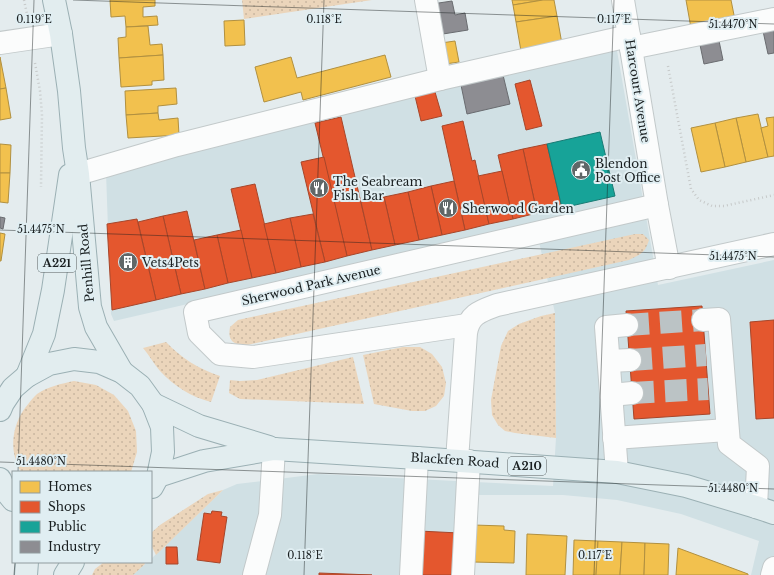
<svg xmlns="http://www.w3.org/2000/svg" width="774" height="575" font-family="'Libre Baskerville',serif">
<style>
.built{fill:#d0e0e4}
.grass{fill:url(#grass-dots)}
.homes{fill:#f2c14e;stroke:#b19040}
.shops{fill:#e4572e;stroke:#a7462a}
.public{fill:#17a398;stroke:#187b74}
.industry{fill:#8d8d92;stroke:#6a6c70}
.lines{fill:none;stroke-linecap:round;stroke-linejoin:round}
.minor-tunnel{stroke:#bbc3c5;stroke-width:22;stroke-dasharray:22 11;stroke-linecap:butt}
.minor-casing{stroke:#c2c9ca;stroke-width:24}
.major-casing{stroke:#9bb0b4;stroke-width:24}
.path{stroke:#c6c9c9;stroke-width:2.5;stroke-dasharray:1 3;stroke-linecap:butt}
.minor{stroke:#fbfcfc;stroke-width:22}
.major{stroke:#e2edef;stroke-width:22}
.ticks{fill:none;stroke:#191f20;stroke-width:1;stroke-opacity:0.45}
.labels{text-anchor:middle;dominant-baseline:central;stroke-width:4;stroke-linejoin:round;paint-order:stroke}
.shield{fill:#e0eef2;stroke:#555d5f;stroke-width:1}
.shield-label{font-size:11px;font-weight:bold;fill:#191f20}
.street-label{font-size:12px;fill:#191f20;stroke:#e0eef2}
.poi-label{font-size:12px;fill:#191f20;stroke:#e0eef2;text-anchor:start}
.ticks-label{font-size:10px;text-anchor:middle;fill:#191f20;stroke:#e0eef2;stroke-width:4;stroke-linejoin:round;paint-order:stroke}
</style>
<defs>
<pattern id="grass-dots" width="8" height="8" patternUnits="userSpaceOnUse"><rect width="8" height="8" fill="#ebd5bb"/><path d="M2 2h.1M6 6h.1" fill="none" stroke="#c9b6a0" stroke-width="1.8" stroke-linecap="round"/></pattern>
</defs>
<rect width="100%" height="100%" fill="#e4ecee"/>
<!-- built -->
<path class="built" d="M616,45L658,285L774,260V575H751L759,541L681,514L617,500L563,495H476L470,575H133L147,562H151V559L223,490L237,484L318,474L553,486L556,438L555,313L535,224L114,321L111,314L106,172Z"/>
<!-- grass -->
<g class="grass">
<path d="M242,0H372L244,19Z"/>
<path d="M635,234H643L649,240C645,253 641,254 629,260L243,346C231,343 228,339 230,327L238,320Z"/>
<path d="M555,313L556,438L515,433L505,431L498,425L492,415L491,400L501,346L508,331L519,324L541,316Z"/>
<path d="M166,342C181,358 199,369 220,376L211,402C191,397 174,386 160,371C154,364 149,355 143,348Z"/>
<path d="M403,347H420L432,354L442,367L446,383L444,396L436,406L425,411H412L374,404L363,355Z"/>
<path d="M353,357L364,404L240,399L229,393L230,380L240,381L257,380Z"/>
<path d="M74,381L96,385L114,395L128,411L136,431L137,452L131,472H21C8,450 12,422 29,403C31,400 34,397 37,394C49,386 61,384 74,381Z"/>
<path d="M223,490L156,555L151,545V533L160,525L208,494Z"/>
<path d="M104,562H144L145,564L133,575H92L95,569Z"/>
</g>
<!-- homes -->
<g class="homes">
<path d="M110,0H155V6L143,7V17L157,16L158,25L126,27L125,16L111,17Z"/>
<path d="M512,0H543L513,5Z"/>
<path d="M543,0H554L557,16L516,22L513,5Z"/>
<path d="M686,0H731L735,20L691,28Z"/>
<path d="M557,16L562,44L521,51L516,22Z"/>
<path d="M244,20L245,45L225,46L224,21Z"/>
<path d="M148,26L150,45L162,44L163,55L119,58L118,38L126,37V27Z"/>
<path d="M455,41L459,62L445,64L441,43Z"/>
<path d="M163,55L164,80L152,81V85L121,87L119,58Z"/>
<path d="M385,55L391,77L303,100L301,92L264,102L255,67L291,57L297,78Z"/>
<path d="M0,57L6,88L0,89Z"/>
<path d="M6,88L11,118L0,120V89Z"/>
<path d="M176,88L177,104L158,106V113L126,115L125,91Z"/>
<path d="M158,113L159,120L178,118L179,135L128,138L126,115Z"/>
<path d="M758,114L768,157L746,162L736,118Z"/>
<path d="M774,117V156L768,157L761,128L768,126L766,118Z"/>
<path d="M736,118L746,162L725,167L715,123Z"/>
<path d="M715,123L725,167L701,172L691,128Z"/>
<path d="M0,144L11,145L10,173H0Z"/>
<path d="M0,173H10L8,203L0,202Z"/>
<path d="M0,233L5,234L1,261H0Z"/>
<path d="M474,525L504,526V530L515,531L514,563L473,562Z"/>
<path d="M527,534L567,536L565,575H526Z"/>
<path d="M574,540L598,541L596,575H573Z"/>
<path d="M598,541L622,542L620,575H596Z"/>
<path d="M622,542L645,543L644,575H620Z"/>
<path d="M645,543L669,544L668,575H644Z"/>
<path d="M678,548L748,574V575H676Z"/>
</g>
<!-- shops -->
<g class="shops">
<path d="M530,80L542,126L526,130L515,84Z"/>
<path d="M435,92L442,116L421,121L415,96Z"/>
<path d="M341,117L372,250L347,256L315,123Z"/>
<path d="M463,121L472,161L475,160L489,224L465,230L442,126Z"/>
<path d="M547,144L562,208L537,213L523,149Z"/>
<path d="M523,149L537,213L513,219L498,155Z"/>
<path d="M324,157L347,256L325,262L301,162Z"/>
<path d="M502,171L513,219L489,224L478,176Z"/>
<path d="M454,181L465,230L442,235L431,186Z"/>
<path d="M255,184L276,273L252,278L231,189Z"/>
<path d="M431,186L442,235L419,240L408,192Z"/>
<path d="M408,192L419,240L395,245L384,197Z"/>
<path d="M384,197L395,245L372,250L361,202Z"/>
<path d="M187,211L205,289L181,294L163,216Z"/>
<path d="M313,214L325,262L301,267L290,218Z"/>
<path d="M163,216L181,294L156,300L138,222Z"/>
<path d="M290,218L301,267L276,273L264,224Z"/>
<path d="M137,219L156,300L112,310L107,224Z"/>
<path d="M241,230L252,278L228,283L217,235Z"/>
<path d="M217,235L228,283L205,289L194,240Z"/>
<path d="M702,306L710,414L634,419L626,311Z"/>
<path d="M774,320V418L756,419L750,322Z"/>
<path d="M212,511L222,512L221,516L227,517L220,563L197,560L204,513L211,514Z"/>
<path d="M419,531L459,533L457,575H417Z"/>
<path d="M166,547H177L178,564H166Z"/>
<path d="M319,573L372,575H319Z"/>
</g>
<!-- public -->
<path class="public" d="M600,132L615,196L562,208L547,144Z"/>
<!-- industry -->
<g class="industry">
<path d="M452,1L455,15L465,13L468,30L443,34L432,4Z"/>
<path d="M774,28V53L768,54L763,31Z"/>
<path d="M718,36L723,60L704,64L699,40Z"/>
<path d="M503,75L510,104L467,114L461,85Z"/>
<path d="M0,217L5,218L3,229L0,228Z"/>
</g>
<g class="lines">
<!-- minor-tunnel -->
<g class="minor-tunnel">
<path d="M627,325L703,320"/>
<path d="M630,360L706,355"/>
<path d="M632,393L708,389"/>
</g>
<defs>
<g id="minor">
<path d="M426,0L440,79L629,36"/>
<path d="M623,0L657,205L669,268"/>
<path d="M0,43L61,34"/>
<path d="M631,48L774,19"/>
<path d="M78,174L177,145L440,79"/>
<path d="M703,320L719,319L729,444L758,466L756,507"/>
<path d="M467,325L253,357L220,354L199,333L195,312L657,205"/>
<path d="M609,361L630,360"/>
<path d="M611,395L632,393"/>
<path d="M614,438L727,430"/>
<path d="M457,460L466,333C469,314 481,311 497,305L774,244"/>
<path d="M617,472L606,327L627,325"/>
<path d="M254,575L270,515L274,449"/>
<path d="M411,575L417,458"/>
<path d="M463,575L469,461"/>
<path d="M772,575L774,568"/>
</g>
<g id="major">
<path d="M54,0L61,34L69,91L74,148L78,174L90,307L96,327L122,372"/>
<path d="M27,376L44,334L53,290L70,175"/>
<path d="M153,404L199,426L269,447"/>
<path d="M0,410L3,403L13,388L27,376L49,364L74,359L99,362L122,372L140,386L153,404L162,427L163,452L158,476L152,487"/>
<path d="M158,476L204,461L274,449L417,458L617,472L686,486L756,507L774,513"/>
<path d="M0,479L4,489L13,500"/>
<path d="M26,575L27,562"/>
<path d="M65,575L73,562"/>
</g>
</defs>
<!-- minor casing -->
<use href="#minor" class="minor-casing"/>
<!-- major casing -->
<use href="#major" class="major-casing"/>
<!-- path -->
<g class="path">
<path d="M24,0L27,14"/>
<path d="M35,63L40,91L42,114L41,187"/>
<path d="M668,66L691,189L699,200L712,206H724L774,195"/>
</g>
<!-- minor -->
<use href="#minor" class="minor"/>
<!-- major -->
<use href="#major" class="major"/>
</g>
<!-- ticks -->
<path class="ticks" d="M73,0L774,24M0,230L774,257M0,462L774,489M18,472L34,0M14,575L15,562M304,575L324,0M594,575L614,0"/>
<!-- icons -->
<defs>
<symbol id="civic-disc" viewBox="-11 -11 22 22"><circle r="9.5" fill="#606768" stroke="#e0eef2"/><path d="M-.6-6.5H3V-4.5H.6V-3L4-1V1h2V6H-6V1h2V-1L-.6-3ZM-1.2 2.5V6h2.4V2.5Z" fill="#fff"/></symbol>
<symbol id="restaurant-disc" viewBox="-11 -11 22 22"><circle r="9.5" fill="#606768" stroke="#e0eef2"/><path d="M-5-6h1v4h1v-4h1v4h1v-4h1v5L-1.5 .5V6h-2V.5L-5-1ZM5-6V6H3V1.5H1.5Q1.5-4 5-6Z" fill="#fff"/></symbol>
<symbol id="building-disc" viewBox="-11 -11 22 22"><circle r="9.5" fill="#606768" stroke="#e0eef2"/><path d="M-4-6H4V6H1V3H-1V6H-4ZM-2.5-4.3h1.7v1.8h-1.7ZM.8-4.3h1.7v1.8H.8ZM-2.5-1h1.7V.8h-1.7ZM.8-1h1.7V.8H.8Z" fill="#fff"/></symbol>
</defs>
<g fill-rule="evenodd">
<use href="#civic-disc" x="570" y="159" width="22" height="22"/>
<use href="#restaurant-disc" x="308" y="177" width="22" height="22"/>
<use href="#restaurant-disc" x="437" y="197" width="22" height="22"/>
<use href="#building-disc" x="117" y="251" width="22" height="22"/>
</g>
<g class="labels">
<!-- shield labels -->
<g class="shield">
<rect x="38" y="254" width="38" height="18" rx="3"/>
<rect x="508" y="457" width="38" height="18" rx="3"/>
</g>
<g class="shield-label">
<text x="57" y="263">A221</text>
<text x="527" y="466">A210</text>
</g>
<!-- street labels -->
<g class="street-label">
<text transform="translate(638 91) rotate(81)">Harcourt Avenue</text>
<text transform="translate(86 263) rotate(-95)">Penhill Road</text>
<text transform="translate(311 285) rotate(-13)">Sherwood Park Avenue</text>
<text transform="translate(455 460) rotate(4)">Blackfen Road</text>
</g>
<!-- poi labels -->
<g class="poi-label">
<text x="595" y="163">Blendon<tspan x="595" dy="14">Post Office</tspan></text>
<text x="333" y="181">The Seabream<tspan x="333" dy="14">Fish Bar</tspan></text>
<text x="462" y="208">Sherwood Garden</text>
<text x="142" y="262">Vets4Pets</text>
</g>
</g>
<g class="ticks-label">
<text x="34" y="23">0.119°E</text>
<text x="324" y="23">0.118°E</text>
<text x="614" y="23">0.117°E</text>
<text x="733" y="28">51.4470°N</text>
<text x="41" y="233">51.4475°N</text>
<text x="733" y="260">51.4475°N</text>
<text x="41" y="465">51.4480°N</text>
<text x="733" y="492">51.4480°N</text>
<text x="305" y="559">0.118°E</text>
<text x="595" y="559">0.117°E</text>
</g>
<!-- legend -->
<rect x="12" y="471" width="140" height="92" fill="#e0eef2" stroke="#909b9e"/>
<rect x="20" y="481" width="20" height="12" fill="#f2c14e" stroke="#909b9e"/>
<text x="48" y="491" font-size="12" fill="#191f20">Homes</text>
<rect x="20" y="501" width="20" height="12" fill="#e4572e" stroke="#909b9e"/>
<text x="48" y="511" font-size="12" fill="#191f20">Shops</text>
<rect x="20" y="521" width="20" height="12" fill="#17a398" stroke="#909b9e"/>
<text x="48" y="531" font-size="12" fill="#191f20">Public</text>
<rect x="20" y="541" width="20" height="12" fill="#8d8d92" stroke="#909b9e"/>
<text x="48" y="551" font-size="12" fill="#191f20">Industry</text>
</svg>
